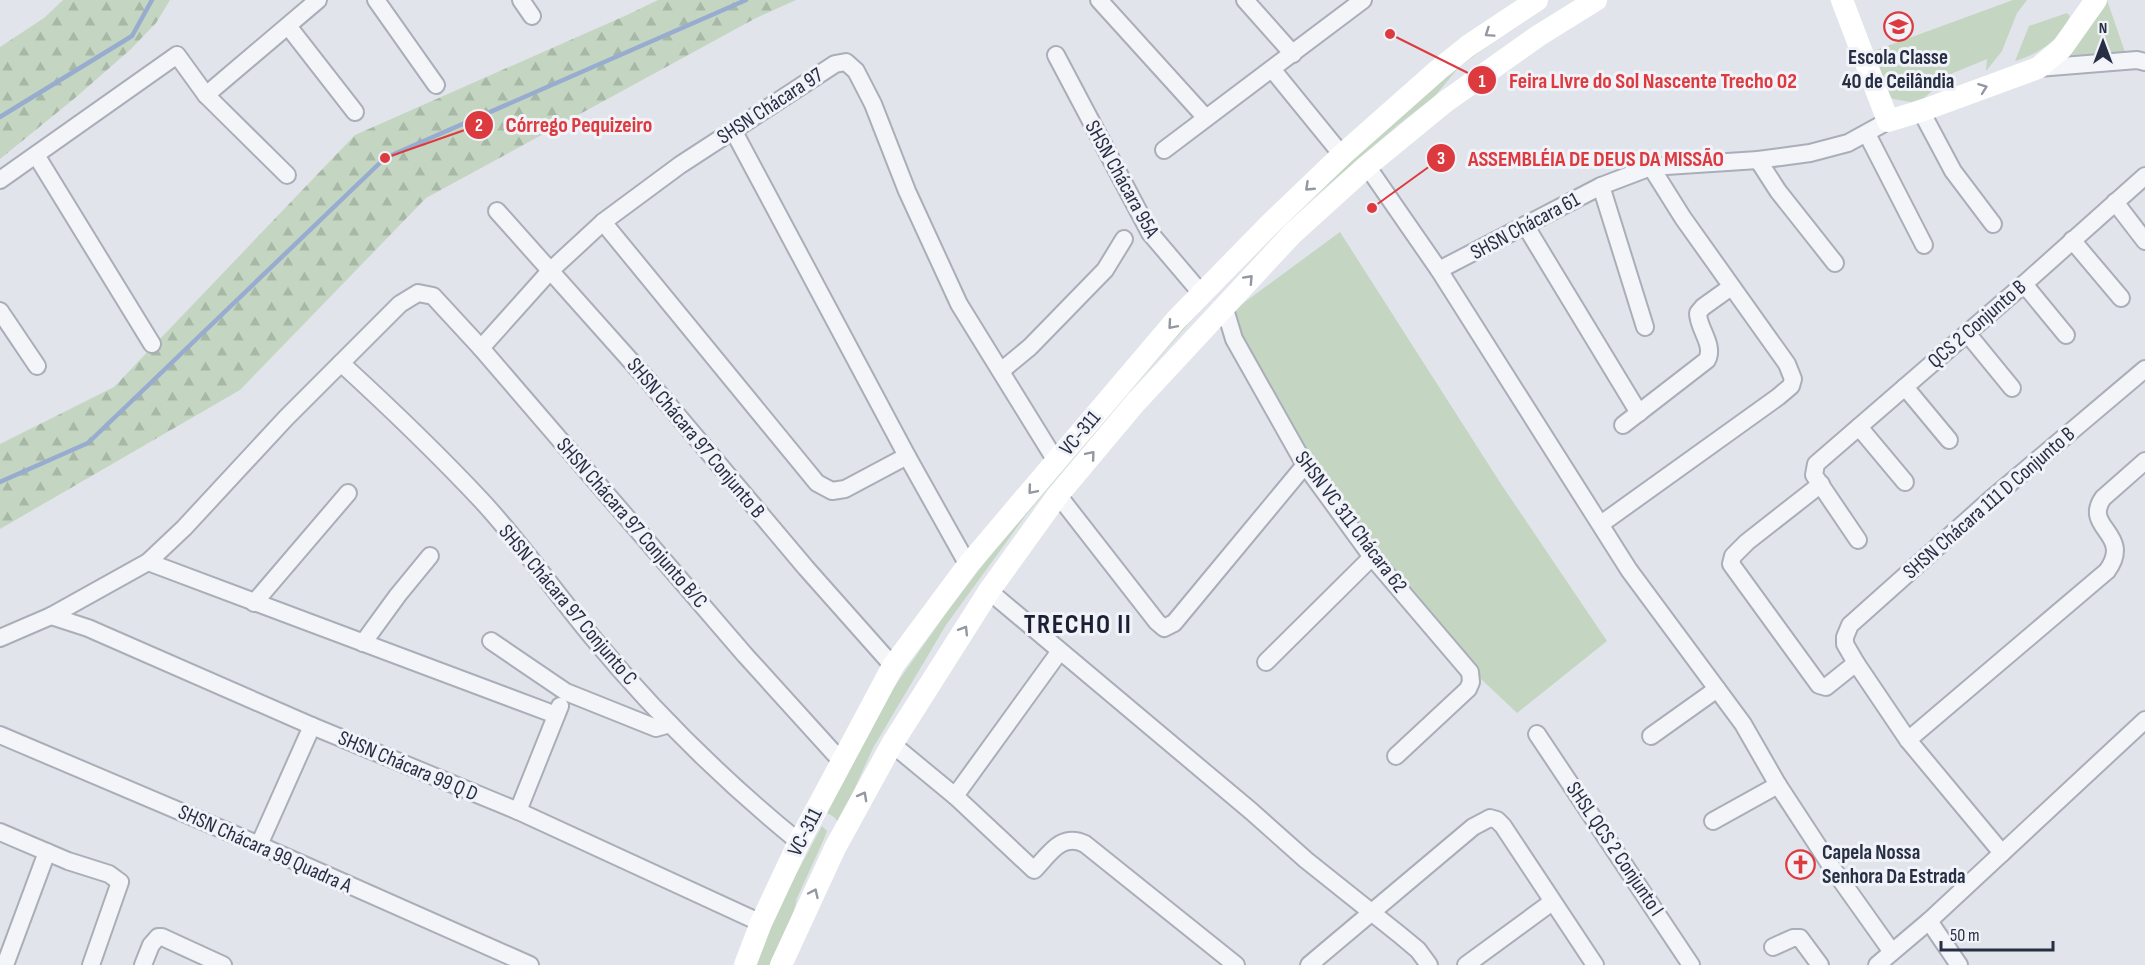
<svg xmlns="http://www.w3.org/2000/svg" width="2145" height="965" font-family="'Sofia Sans Condensed',sans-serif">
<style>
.grass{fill:#c4d6c1}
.forest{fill:url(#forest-firs)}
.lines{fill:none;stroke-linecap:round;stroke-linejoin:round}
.stream{stroke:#98accf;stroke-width:4.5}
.minor-casing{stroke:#a9aeb9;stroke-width:20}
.minor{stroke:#f4f5f9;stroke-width:16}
.secondary{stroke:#fff;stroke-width:22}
.oneway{stroke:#9397a2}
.labels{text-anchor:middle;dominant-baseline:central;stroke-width:6;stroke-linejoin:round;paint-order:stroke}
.poi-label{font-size:21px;font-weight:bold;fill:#272f45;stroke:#f1f3f8}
.street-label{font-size:21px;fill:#272f45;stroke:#f1f3f8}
.district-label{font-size:27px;font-weight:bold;letter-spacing:1.5px;fill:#1a2036;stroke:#f1f3f8}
.leader{fill:none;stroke:#dd3a3f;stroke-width:2}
.callout-dot{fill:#dd3a3f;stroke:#f1f3f8;stroke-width:2}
.mark-label{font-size:18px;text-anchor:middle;font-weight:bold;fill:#fff}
.callout-label{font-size:22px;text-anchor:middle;font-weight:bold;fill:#dd3a3f;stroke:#f1f3f8;stroke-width:6;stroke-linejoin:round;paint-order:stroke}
</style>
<defs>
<pattern id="forest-firs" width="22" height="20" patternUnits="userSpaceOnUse" patternTransform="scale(1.5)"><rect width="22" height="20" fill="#c4d6c1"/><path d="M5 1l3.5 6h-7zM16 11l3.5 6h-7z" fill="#a8b8a7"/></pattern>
</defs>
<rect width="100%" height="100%" fill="#e1e4eb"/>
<!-- grass -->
<g class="grass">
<path d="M2013,0H2027L2017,13L2002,51L1986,71L1987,59L1953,73L1924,98L1911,102L1893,99L1881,89L1871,52Z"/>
<path d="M2107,0L2127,58L2058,59Z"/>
<path d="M2067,13L2070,16C2061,40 2038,54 2015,61L2029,26Z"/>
<path d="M1509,26L1510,30L1459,67L1435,96L1399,124L1297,212L1222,285L1119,404L1026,515L946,625L873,748L839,823L834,817L825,812L873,717L949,609L1054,472L1139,369L1265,232L1395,118L1419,91L1479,41Z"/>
<path d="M1340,232L1501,484L1607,641L1517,713L1464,663L1372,557L1234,339V310Z"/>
<path d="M822,826L827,831L824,839L797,898L791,924L772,965H753L780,904Z"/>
</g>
<!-- forest -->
<g class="forest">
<path d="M63,0H170L156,23L131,49L75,98L0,159V47L44,18Z"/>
<path d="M658,0H796L756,18L426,198L240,390L0,529V444L114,387L355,135L627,15Z"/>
</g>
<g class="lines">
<!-- stream -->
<g class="stream">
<path d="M0,117L132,36L152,0"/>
<path d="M0,482L88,443L385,158L746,0"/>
</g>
<defs>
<g id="minor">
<path d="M376,0L436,85"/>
<path d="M521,0L532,16"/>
<path d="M1099,0L1206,118"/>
<path d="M1245,0L1293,54"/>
<path d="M288,26L355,112"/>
<path d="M1056,55L1150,233L1201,293"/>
<path d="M2038,68L2137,60L2145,62"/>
<path d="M1272,69L1342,155"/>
<path d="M206,95L318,0"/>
<path d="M1921,111L1953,171L1993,224"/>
<path d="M733,130L907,456L968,565"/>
<path d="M1867,134L1924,245"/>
<path d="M1164,150L1363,0"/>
<path d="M36,155L152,344"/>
<path d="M1758,160L1778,191L1835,263"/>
<path d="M1367,166L1439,270L1629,570L1743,724L1778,785L1833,869L1892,952"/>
<path d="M0,180L177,55L206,95L287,175"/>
<path d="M1601,186L1645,327"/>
<path d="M2115,202L2145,241"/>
<path d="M497,211L646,378L806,568L893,666"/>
<path d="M1525,225L1639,413"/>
<path d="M2072,240L2121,298"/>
<path d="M1439,270L1601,186L1651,167L1758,160L1810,153L1848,143L1888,121"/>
<path d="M2024,284L2066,335"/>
<path d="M1224,306L1234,339L1305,465L1372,557L1470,672L1471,682L1468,689L1396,756"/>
<path d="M0,311L37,366"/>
<path d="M1967,333L2012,388"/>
<path d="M481,348L550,271L603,222"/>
<path d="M341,363C389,407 436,452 481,500C521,543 555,592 593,638C655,713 724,781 799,842"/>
<path d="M1001,371L1030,347L1105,270L1124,239"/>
<path d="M1905,387L1949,440"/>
<path d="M1623,425L1707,360C1715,345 1698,329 1698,313L1703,307L1731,287"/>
<path d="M1859,427L1905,482"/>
<path d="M907,456L845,489L832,491L817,483L603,222L680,165L835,64L846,62L856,71L873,104L907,191L959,304L1056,461"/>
<path d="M1821,484L1747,542L1733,556L1731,564L1819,685L1826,687L1856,663"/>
<path d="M1058,495L1157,622L1164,628L1174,623L1305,465"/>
<path d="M1601,524L1778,397L1791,386L1793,379L1787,364L1683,218L1651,167"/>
<path d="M1858,540L1814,475L1816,464L2024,284L2145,176"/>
<path d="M148,562L556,715"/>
<path d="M989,591L1251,811L1306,860L1400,935L1418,950L1429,965"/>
<path d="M254,603L348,493"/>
<path d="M51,616L88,628L312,726L518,811L761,923"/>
<path d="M0,638L51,616L148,562L184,528L286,418L400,304L418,293L433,296L481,348L745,655L842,762"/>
<path d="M491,641L566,692L656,728L670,724"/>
<path d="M363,643L398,595L430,556"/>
<path d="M1266,662L1372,557"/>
<path d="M1537,734L1691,965"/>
<path d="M0,735L259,845L530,965"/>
<path d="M1651,736L1717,689"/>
<path d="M1908,740L2107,571C2134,534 2082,528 2103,498L2145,461"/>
<path d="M892,744L955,796L1034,870C1049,855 1061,832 1085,844L1236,965"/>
<path d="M955,796L1060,651"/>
<path d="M518,811L560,706"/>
<path d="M1713,821L1778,785"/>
<path d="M0,832L68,861L109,874L120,882L91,965"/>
<path d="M259,845L312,726"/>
<path d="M2002,853L1908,740L1856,663L1845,644V637L1850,625L1990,500L2145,369"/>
<path d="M1929,921L1959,965"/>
<path d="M1773,947L1793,938H1800L1820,965"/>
<path d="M5,965L47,852"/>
<path d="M143,965L151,945L158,937H162L223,965"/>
<path d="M1309,965L1473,827L1490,818L1497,820L1503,826L1595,965"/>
<path d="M1466,965L1552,902"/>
<path d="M1877,965L1929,921L2145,720"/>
</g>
</defs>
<!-- minor casing -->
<use href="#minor" class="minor-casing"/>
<!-- minor -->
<use href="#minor" class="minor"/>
<!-- secondary -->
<g class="secondary">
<path d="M1842,0L1888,121L1921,111L2038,68L2062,48L2096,0"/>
<path d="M745,965L761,923L799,842L893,666L968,565L1176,320L1270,224L1342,155L1438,70L1468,46L1537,0"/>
<path d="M781,965L835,848L892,744L989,591L1058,495L1136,402L1292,234L1367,166L1445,102L1538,36L1596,0"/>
</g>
</g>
<!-- one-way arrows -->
<defs><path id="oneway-chevron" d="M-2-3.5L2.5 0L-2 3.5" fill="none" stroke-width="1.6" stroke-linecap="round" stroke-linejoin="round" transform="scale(1.5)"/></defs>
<g class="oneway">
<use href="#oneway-chevron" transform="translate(1489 33) rotate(146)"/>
<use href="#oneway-chevron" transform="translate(1983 88) rotate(-20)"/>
<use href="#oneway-chevron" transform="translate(1309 187) rotate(137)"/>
<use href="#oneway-chevron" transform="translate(1249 279) rotate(-47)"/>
<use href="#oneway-chevron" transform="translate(1172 325) rotate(131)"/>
<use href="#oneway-chevron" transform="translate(1091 455) rotate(-50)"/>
<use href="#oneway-chevron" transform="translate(1032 490) rotate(130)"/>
<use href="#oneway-chevron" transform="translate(964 630) rotate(-58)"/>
<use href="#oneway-chevron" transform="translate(863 796) rotate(-61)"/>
<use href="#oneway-chevron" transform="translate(814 893) rotate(-65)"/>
</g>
<!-- icons -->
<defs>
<symbol id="school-ring" viewBox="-11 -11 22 22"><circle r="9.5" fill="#f1f3f8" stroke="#dd3a3f" stroke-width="1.5"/><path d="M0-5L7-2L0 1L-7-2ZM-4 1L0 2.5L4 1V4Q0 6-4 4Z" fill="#dd3a3f"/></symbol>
<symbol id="church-ring" viewBox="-11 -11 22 22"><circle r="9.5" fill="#f1f3f8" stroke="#dd3a3f" stroke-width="1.5"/><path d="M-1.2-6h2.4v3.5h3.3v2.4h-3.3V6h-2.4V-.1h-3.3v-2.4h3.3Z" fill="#dd3a3f"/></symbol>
</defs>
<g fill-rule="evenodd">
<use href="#school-ring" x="1882" y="10" width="33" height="33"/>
<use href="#church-ring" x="1784" y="848" width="33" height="33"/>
</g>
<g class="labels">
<!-- poi labels -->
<g class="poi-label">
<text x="1898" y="57">Escola Classe<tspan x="1898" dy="24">40 de Ceilândia</tspan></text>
<text x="1822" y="852" text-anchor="start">Capela Nossa<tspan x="1822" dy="24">Senhora Da Estrada</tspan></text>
</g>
<!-- street labels -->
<g class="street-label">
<text transform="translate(770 106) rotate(-33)">SHSN Chácara 97</text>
<text transform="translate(1122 179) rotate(61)">SHSN Chácara 95A</text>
<text transform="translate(1525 226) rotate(-28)">SHSN Chácara 61</text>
<text transform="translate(1977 324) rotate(-41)">QCS 2 Conjunto B</text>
<text transform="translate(1080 433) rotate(-50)">VC-311</text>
<text transform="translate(696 438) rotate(50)">SHSN Chácara 97 Conjunto B</text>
<text transform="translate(1989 503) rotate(-41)">SHSN Chácara 111 D Conjunto B</text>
<text transform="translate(1351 522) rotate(53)">SHSN VC 311 Chácara 62</text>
<text transform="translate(632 523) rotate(49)">SHSN Chácara 97 Conjunto B/C</text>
<text transform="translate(568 605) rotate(50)">SHSN Chácara 97 Conjunto C</text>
<text transform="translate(408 766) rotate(23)">SHSN Chácara 99 Q D</text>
<text transform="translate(805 832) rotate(-63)">VC-311</text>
<text transform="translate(265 849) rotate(24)">SHSN Chácara 99 Quadra A</text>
<text transform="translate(1615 849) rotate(56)">SHSL QCS 2 Conjunto I</text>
</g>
<!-- district labels -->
<g class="district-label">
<text x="1078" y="625">TRECHO II</text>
</g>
</g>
<!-- callouts -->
<path class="leader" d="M1390 34L1482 80M385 158L479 125M1372 208L1441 158"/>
<g class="callout-dot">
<circle cx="1390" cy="34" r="6"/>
<circle cx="385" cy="158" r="6"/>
<circle cx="1372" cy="208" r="6"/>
<circle cx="1482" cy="80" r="15"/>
<circle cx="479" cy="125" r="15"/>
<circle cx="1441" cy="158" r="15"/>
</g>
<g class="mark-label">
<text x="1482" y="87">1</text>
<text x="479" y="131">2</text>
<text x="1441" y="164">3</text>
</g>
<g class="callout-label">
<text x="1653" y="88">Feira LIvre do Sol Nascente Trecho 02</text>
<text x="579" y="132">Córrego Pequizeiro</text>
<text x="1596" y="166">ASSEMBLÉIA DE DEUS DA MISSÃO</text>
</g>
<!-- north arrow -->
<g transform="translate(2103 42)" stroke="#f1f3f8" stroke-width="4.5" paint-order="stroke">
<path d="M0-4.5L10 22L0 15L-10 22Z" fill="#272f45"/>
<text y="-9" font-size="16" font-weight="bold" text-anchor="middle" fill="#272f45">N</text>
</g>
<!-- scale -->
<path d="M1941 941v9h112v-9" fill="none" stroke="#272f45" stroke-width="3"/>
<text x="1950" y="941" font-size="18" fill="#272f45" stroke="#f1f3f8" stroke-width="4.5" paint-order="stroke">50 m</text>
</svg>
